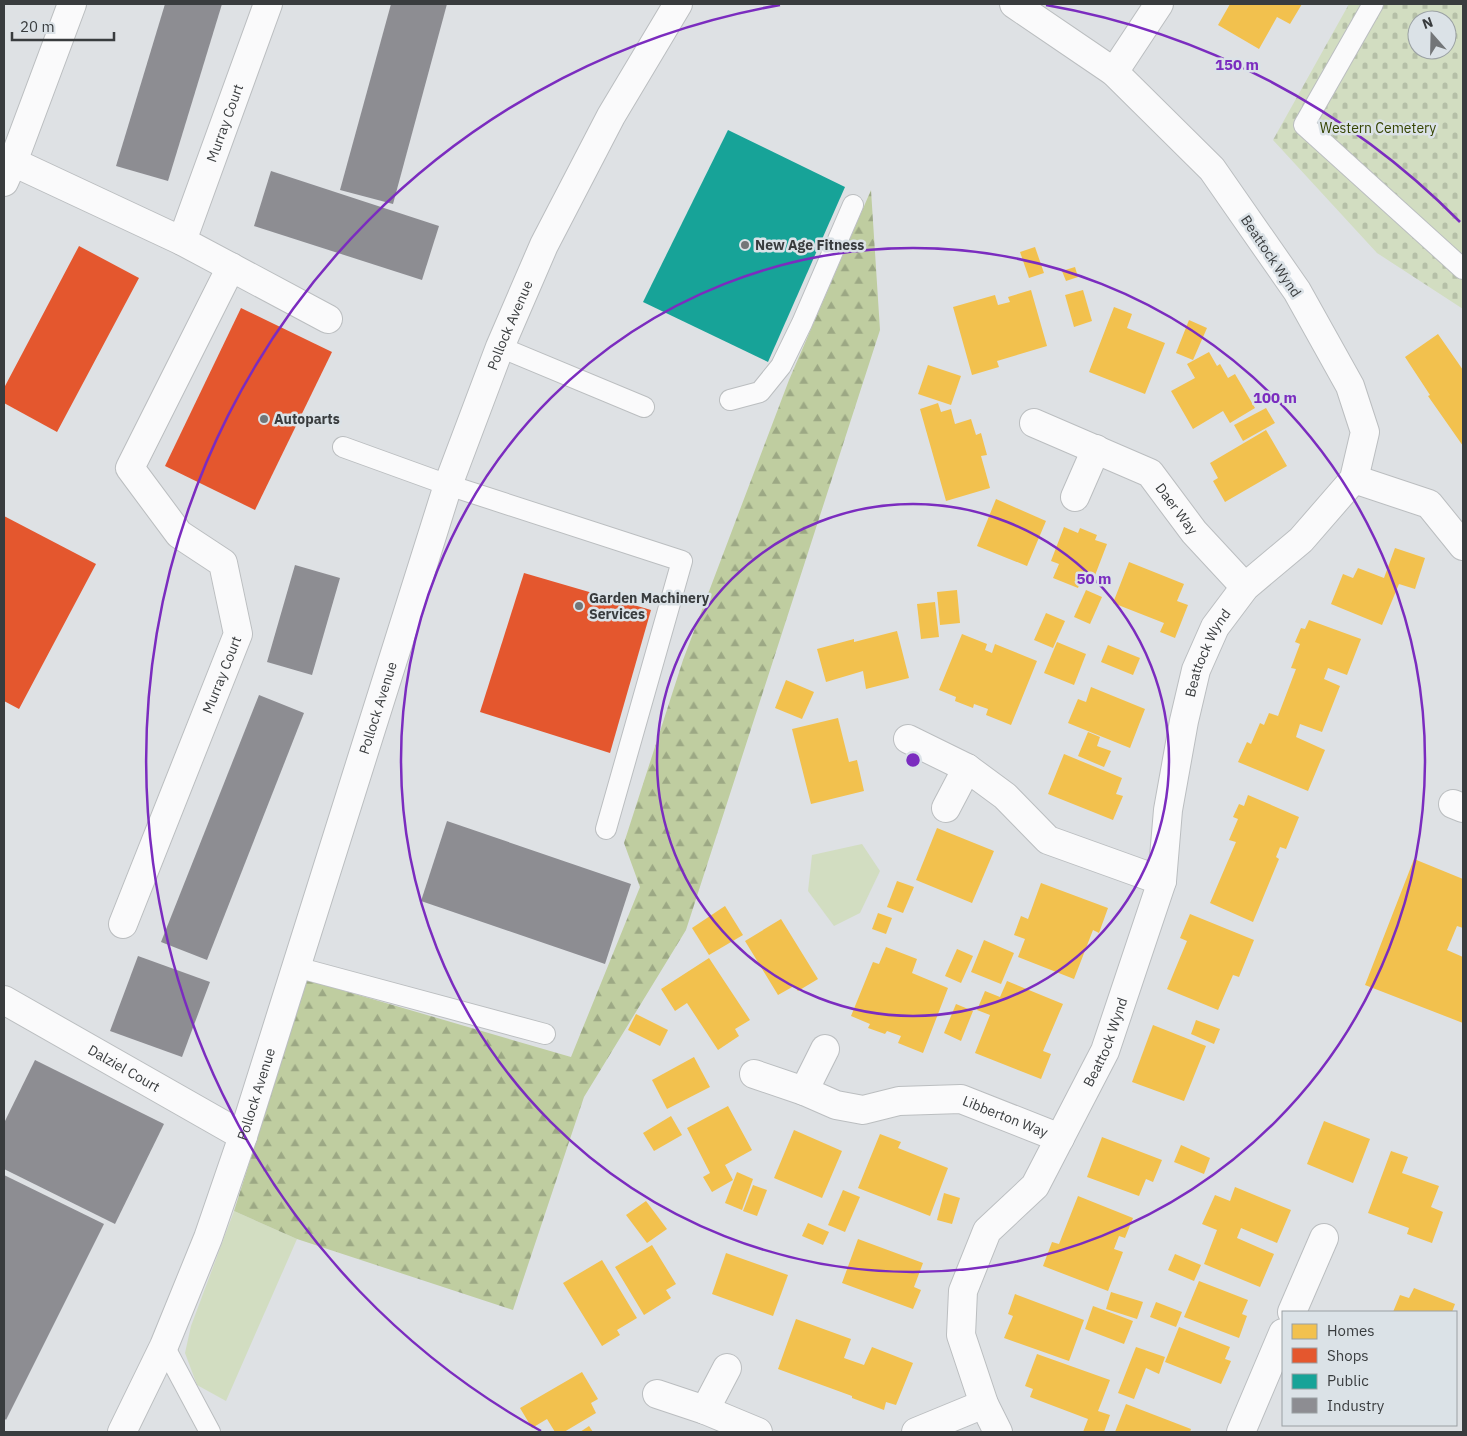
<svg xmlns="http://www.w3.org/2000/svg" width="1467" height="1436" font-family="'IBM Plex Sans',sans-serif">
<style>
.green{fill:#d2ddc1}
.forest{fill:url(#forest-firs)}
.cemetery{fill:url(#cemetery-stones);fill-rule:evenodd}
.homes{fill:#f2c14e}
.shops{fill:#e4572e}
.public{fill:#17a398}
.industry{fill:#8d8d92}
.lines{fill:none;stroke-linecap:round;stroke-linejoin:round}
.service-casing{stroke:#bbbec0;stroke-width:22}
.minor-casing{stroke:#bbbec0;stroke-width:30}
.tertiary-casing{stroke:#bbbec0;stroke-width:30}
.service{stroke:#fafafb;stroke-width:20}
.minor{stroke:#fafafb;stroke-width:28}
.tertiary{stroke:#fafafb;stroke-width:28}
.ring{fill:none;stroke:#7b2cbf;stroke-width:2.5}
.poi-dot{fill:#737678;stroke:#dbe2e7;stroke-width:2}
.labels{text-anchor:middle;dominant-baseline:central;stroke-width:5;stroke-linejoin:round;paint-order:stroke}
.street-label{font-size:14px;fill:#393c3e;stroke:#dbe2e7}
.park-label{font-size:14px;fill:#354402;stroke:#dbe2e7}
.poi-label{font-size:14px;font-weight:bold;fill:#393c3e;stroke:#dbe2e7;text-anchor:start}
.centre{fill:#7b2cbf;stroke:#dbe2e7;stroke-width:2.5}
.ring-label{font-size:15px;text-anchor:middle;font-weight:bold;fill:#7b2cbf;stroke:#dbe2e7;stroke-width:5;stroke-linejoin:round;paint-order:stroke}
</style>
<defs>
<pattern id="forest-firs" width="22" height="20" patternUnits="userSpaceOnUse" patternTransform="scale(1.25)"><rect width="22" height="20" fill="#bfcda0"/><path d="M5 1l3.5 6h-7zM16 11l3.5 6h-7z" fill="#9ca884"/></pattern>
<pattern id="cemetery-stones" width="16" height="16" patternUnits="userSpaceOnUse" patternTransform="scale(1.25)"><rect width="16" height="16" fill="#d2ddc1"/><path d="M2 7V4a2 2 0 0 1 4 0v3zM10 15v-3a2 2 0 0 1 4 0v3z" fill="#b5bfa7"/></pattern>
</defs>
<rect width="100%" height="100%" fill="#dee1e4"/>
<!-- green -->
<g class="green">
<path d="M862,844L880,871L860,913L834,926L808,891L812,855Z"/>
<path d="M234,1211L297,1239L226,1401L197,1385L185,1353L191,1326Z"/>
</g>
<!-- forest -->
<path class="forest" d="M871,190L880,330L686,930L584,1097L513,1310L297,1239L234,1211L307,980L571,1057L640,887L624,843L683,660L789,380Z"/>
<!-- cemetery -->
<path class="cemetery" d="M1349,4H1463V309L1377,253L1273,140ZM1417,20H1447V50H1417Z"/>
<!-- homes -->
<g class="homes">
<path d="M1230,4H1302L1290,24L1277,17L1259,49L1218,25Z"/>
<path d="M1035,247L1044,273L1029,278L1020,252Z"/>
<path d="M1075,267L1078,277L1066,281L1062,271Z"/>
<path d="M1031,290L1047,346L997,361L999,367L972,375L953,307L995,295L998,305L1010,302L1008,297Z"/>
<path d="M1083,290L1092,321L1074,327L1065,295Z"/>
<path d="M1114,307L1132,314L1127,328L1165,343L1145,394L1089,372Z"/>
<path d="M1189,320L1207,328L1193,360L1176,353Z"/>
<path d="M1438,334L1463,370V446L1428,396L1430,395L1405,357Z"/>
<path d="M1209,352L1217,366L1220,364L1228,378L1235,374L1255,408L1230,423L1223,411L1193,429L1171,391L1195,378L1187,364Z"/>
<path d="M928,365L961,376L951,405L918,394Z"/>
<path d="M938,403L941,412L951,409L955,424L971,419L976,435L981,433L987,455L981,456L990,488L946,501L920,409Z"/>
<path d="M1266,408L1275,423L1243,441L1234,425Z"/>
<path d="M1266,430L1287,466L1225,502L1213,481L1218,478L1210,463Z"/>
<path d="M996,499L1046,521L1027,566L977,546Z"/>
<path d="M1064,527L1078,533L1080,528L1097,535L1095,540L1107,544L1094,578L1083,574L1078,588L1053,578L1059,564L1051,561Z"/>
<path d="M1395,548L1425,558L1415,589L1399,584L1382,625L1331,604L1343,574L1353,578L1358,568L1384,578Z"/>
<path d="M1129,562L1184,584L1177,601L1188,605L1175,638L1160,632L1164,623L1113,603Z"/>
<path d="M957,590L960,623L940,625L937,592Z"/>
<path d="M1086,590L1102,597L1090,624L1074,617Z"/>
<path d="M935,602L939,637L921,639L917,604Z"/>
<path d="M1046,613L1065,621L1053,648L1034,640Z"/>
<path d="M1309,620L1361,639L1347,675L1328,668L1324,679L1340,686L1322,732L1300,724L1296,737L1325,750L1308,791L1238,762L1247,742L1251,744L1260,723L1264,725L1269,713L1278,716L1296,669L1291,668L1300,644L1295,642L1301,628L1305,629Z"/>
<path d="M897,631L909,678L866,689L863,671L826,682L817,649L854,639V642Z"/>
<path d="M962,634L987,644L985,650L992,653L995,644L1037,661L1011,725L986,715L988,709L974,704L973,708L955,701L956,697L939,690Z"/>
<path d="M1057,642L1086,654L1074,685L1044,673Z"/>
<path d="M1108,645L1140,658L1133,675L1101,662Z"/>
<path d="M786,680L814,692L802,719L775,708Z"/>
<path d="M1091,687L1145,709L1130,748L1068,723L1078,699L1086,702Z"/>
<path d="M838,718L849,762L857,760L864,791L811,804L792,729Z"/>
<path d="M1088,732L1100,737L1097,746L1111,751L1104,767L1078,756Z"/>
<path d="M1064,754L1122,778L1116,794L1123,796L1113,820L1048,794Z"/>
<path d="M1248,795L1299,817L1286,849L1280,847L1276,857L1279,859L1253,922L1210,903L1236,842L1229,840L1238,819L1233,817L1239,804L1244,806Z"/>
<path d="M937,828L994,851L972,903L916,880Z"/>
<path d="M1414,859L1463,879V928L1457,926L1447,950L1463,957V1023L1365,985Z"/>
<path d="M897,881L914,887L903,913L887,907Z"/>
<path d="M1041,883L1108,908L1099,933L1093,930L1074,979L1018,957L1025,939L1014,935L1021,916L1028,919Z"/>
<path d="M725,906L743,935L709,955L692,928Z"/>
<path d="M878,913L892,918L886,934L872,929Z"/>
<path d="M1190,914L1254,940L1239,977L1233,975L1218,1010L1167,989L1187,941L1180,938Z"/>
<path d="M781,919L818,979L798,991L794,986L778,995L745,941Z"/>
<path d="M984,940L1014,953L1001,984L971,972Z"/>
<path d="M886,947L917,959L912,973L948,988L923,1053L898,1043L901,1036L887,1031L885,1034L868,1028L870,1024L851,1016L873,962L879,964Z"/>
<path d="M957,949L973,956L961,983L945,976Z"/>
<path d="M709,958L750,1020L735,1029L739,1036L718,1050L687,1003L675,1011L661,989Z"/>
<path d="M1007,981L1063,1004L1043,1051L1051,1054L1041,1079L975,1053L990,1015L977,1010L985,991L1000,997Z"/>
<path d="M956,1004L973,1011L961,1041L944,1033Z"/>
<path d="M636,1014L668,1030L660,1046L628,1030Z"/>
<path d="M1196,1020L1220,1029L1214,1044L1191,1034Z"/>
<path d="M1153,1025L1206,1046L1184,1101L1132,1082Z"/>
<path d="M694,1057L710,1087L667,1109L652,1080Z"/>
<path d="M728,1106L752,1150L725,1165L733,1180L712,1192L703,1177L710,1173L687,1128Z"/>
<path d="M671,1116L682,1135L654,1151L643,1133Z"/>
<path d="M1324,1121L1370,1139L1353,1183L1307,1164Z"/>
<path d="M794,1130L842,1151L822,1198L774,1178Z"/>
<path d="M880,1134L901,1142L898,1148L948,1168L930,1216L858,1188Z"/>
<path d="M1102,1137L1162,1160L1153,1182L1146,1179L1139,1196L1087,1177Z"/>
<path d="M1181,1145L1210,1158L1204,1174L1174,1162Z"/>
<path d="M1391,1151L1408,1157L1402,1173L1439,1186L1431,1207L1443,1212L1432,1243L1407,1234L1409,1228L1368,1213Z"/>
<path d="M737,1172L753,1179L742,1210L725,1203Z"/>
<path d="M753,1185L767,1190L757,1216L743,1211Z"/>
<path d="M1235,1187L1291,1210L1277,1243L1241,1228L1237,1238L1274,1254L1260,1287L1204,1264L1217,1230L1202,1224L1215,1195L1230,1201Z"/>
<path d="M843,1190L860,1197L845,1232L828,1225Z"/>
<path d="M944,1193L960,1198L952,1224L937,1220Z"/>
<path d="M1078,1196L1133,1218L1125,1238L1119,1236L1114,1249L1123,1252L1108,1291L1043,1266L1052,1242L1059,1244Z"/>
<path d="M646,1201L667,1229L647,1243L626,1215Z"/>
<path d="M808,1223L829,1232L823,1245L802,1236Z"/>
<path d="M858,1239L923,1263L914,1287L921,1290L913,1309L842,1283Z"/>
<path d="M652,1245L676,1284L666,1290L671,1298L644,1315L615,1267Z"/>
<path d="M726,1253L788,1275L773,1316L712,1294Z"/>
<path d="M1175,1254L1201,1265L1194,1281L1168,1270Z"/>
<path d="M602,1260L637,1318L617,1330L620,1335L602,1346L563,1283Z"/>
<path d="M1199,1281L1248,1300L1242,1314L1247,1316L1239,1338L1184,1317Z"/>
<path d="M1414,1288L1455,1304L1452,1312H1393L1400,1295L1409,1298Z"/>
<path d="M1111,1292L1143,1302L1137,1319L1106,1309Z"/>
<path d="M1015,1294L1084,1320L1069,1361L1004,1338L1013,1316L1008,1314Z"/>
<path d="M1156,1302L1182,1312L1176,1327L1150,1317Z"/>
<path d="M1093,1306L1133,1321L1124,1344L1085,1329Z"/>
<path d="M796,1319L851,1339L844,1358L864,1365L872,1347L913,1363L896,1405L886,1402L884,1410L852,1398V1396L778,1369Z"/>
<path d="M1179,1327L1230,1347L1225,1359L1231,1361L1221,1384L1165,1362Z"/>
<path d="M1136,1347L1165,1357L1159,1374L1146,1368L1134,1399L1118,1393Z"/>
<path d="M1037,1354L1110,1380L1098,1411L1110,1415L1104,1432H1083L1088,1419L1030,1397L1033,1389L1025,1386Z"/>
<path d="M582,1372L598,1399L591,1403L596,1413L564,1432H555L547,1419L532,1428L520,1408Z"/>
<path d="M1126,1404L1191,1429L1190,1432H1115Z"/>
<path d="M589,1426L593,1432H580Z"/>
</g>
<!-- shops -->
<g class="shops">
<path d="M79,246L139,278L57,432L4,403V388Z"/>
<path d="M241,308L332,352L255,510L165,466Z"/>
<path d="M4,516L96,564L19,709L4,701Z"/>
<path d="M524,573L651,610L610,753L480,712Z"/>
</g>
<!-- public -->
<path class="public" d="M728,130L845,187L768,362L643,302Z"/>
<!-- industry -->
<g class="industry">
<path d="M165,4H222L168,181L116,166Z"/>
<path d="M391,4H447L393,204L340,190Z"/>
<path d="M271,171L439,226L422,280L254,226Z"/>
<path d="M295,565L340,578L312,675L267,662Z"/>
<path d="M259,695L304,713L207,960L161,942Z"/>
<path d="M447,821L631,884L605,964L421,901Z"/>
<path d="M138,956L210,982L182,1057L110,1031Z"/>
<path d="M35,1060L164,1124L115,1224L4,1169V1123Z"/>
<path d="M4,1175L104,1224L6,1420L4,1418Z"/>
</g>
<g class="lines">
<defs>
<g id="service">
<path d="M1373,4L1304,125L1463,269"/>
<path d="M500,347L644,407"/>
<path d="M730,400L760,392L781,366L802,323L853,205"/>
<path d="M343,447L448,485L682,561L606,829"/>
<path d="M296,967L545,1034"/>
<path d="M164,1346L210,1432"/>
</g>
<g id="minor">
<path d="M1114,72L1159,4"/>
<path id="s1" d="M13,162L182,241L268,4"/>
<path d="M4,182L13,162L72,4"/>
<path d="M182,241L328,319"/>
<path id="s2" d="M1034,423L1150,473L1194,532L1245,587"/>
<path d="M1354,479L1429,504L1463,546"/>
<path d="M1075,497L1096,449"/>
<path d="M908,739L967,768L1005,796L1048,840L1162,881"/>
<path d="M1453,804L1463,808"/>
<path d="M946,808L967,768"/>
<path id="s3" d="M123,924L238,634L223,563L179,534L130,468L231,267"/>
<path id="s4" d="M4,1000L243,1136"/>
<path id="s5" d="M754,1074L804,1091L836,1105L863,1110L899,1101L961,1099L1060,1138"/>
<path d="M804,1091L825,1049"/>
<path d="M1292,1312L1324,1238"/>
<path d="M657,1394L705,1410L758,1432"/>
<path d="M705,1410L727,1368"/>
<path d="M916,1432L984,1404"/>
<path id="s6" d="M998,1432L984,1404L961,1335L963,1291L987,1231L1035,1186L1105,1051L1162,881L1168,810L1184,721L1196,670L1215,627L1245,587L1301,540L1354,479L1365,432L1350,386L1297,291L1212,169L1114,72L1014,4"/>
<path d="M1241,1432L1283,1333"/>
</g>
<g id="tertiary">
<path id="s7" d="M122,1432L164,1346L208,1238L243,1136L448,485L500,347L544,245L611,116L678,4"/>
</g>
</defs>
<!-- service casing -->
<use href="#service" class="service-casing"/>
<!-- minor casing -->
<use href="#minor" class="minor-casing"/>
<!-- tertiary casing -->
<use href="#tertiary" class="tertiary-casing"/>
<!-- service -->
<use href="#service" class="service"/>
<!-- minor -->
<use href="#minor" class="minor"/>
<!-- tertiary -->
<use href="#tertiary" class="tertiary"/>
</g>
<!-- distance rings -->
<g class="ring">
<circle cx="913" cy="760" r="256"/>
<circle cx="913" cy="760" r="512"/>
<path d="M541 1431A767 767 0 0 1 780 5M1046 5A767 767 0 0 1 1460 222"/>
</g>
<!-- markers -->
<g class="poi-dot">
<circle cx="745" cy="245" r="5"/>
<circle cx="264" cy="419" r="5"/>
<circle cx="579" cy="606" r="5"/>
</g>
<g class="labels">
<!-- street labels -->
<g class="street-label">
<text stroke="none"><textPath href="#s1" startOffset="312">Murray Court</textPath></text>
<text transform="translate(1271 256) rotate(56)">Beattock Wynd</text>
<text stroke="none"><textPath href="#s7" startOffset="1174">Pollock Avenue</textPath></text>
<text stroke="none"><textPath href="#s2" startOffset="171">Daer Way</textPath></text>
<text stroke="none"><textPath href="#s6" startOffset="844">Beattock Wynd</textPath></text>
<text stroke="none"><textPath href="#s3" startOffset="268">Murray Court</textPath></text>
<text stroke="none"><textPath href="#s7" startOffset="769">Pollock Avenue</textPath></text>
<text stroke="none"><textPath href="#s6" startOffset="439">Beattock Wynd</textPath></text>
<text stroke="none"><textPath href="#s4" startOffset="138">Dalziel Court</textPath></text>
<text stroke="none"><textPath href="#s7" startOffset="364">Pollock Avenue</textPath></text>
<text stroke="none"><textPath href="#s5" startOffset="262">Libberton Way</textPath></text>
</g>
<!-- park labels -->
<g class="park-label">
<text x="1378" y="128">Western Cemetery</text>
</g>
<!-- poi labels -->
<g class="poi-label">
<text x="755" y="245">New Age Fitness</text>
<text x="274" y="419">Autoparts</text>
<text x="589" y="598">Garden Machinery<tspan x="589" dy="16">Services</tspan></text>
</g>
</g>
<circle cx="913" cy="760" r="8" class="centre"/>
<g class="ring-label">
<text x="1237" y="70">150 m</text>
<text x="1275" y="403">100 m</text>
<text x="1094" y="584">50 m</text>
</g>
<!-- border -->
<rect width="1467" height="1436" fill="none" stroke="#393c3e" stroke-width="10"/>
<!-- legend -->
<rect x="1282" y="1311" width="175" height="115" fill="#dbe2e7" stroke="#9aa0a3"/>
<rect x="1292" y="1324" width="25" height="15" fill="#f2c14e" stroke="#9aa0a3"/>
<text x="1327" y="1336" font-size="15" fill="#393c3e">Homes</text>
<rect x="1292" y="1348" width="25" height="15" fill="#e4572e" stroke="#9aa0a3"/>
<text x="1327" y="1361" font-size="15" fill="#393c3e">Shops</text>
<rect x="1292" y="1374" width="25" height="15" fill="#17a398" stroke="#9aa0a3"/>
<text x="1327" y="1386" font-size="15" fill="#393c3e">Public</text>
<rect x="1292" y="1398" width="25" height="15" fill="#8d8d92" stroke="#9aa0a3"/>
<text x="1327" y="1411" font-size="15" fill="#393c3e">Industry</text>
<!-- north arrow -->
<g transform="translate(1432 35) rotate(340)"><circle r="24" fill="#dbe2e7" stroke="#9aa0a3"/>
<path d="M0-4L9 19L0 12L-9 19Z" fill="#737678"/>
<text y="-8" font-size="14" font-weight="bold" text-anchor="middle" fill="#393c3e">N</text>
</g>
<!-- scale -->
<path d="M12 32v8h102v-8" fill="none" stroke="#393c3e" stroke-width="2.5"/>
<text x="20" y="32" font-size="15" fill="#393c3e" stroke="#dbe2e7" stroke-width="4" paint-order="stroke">20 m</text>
</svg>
